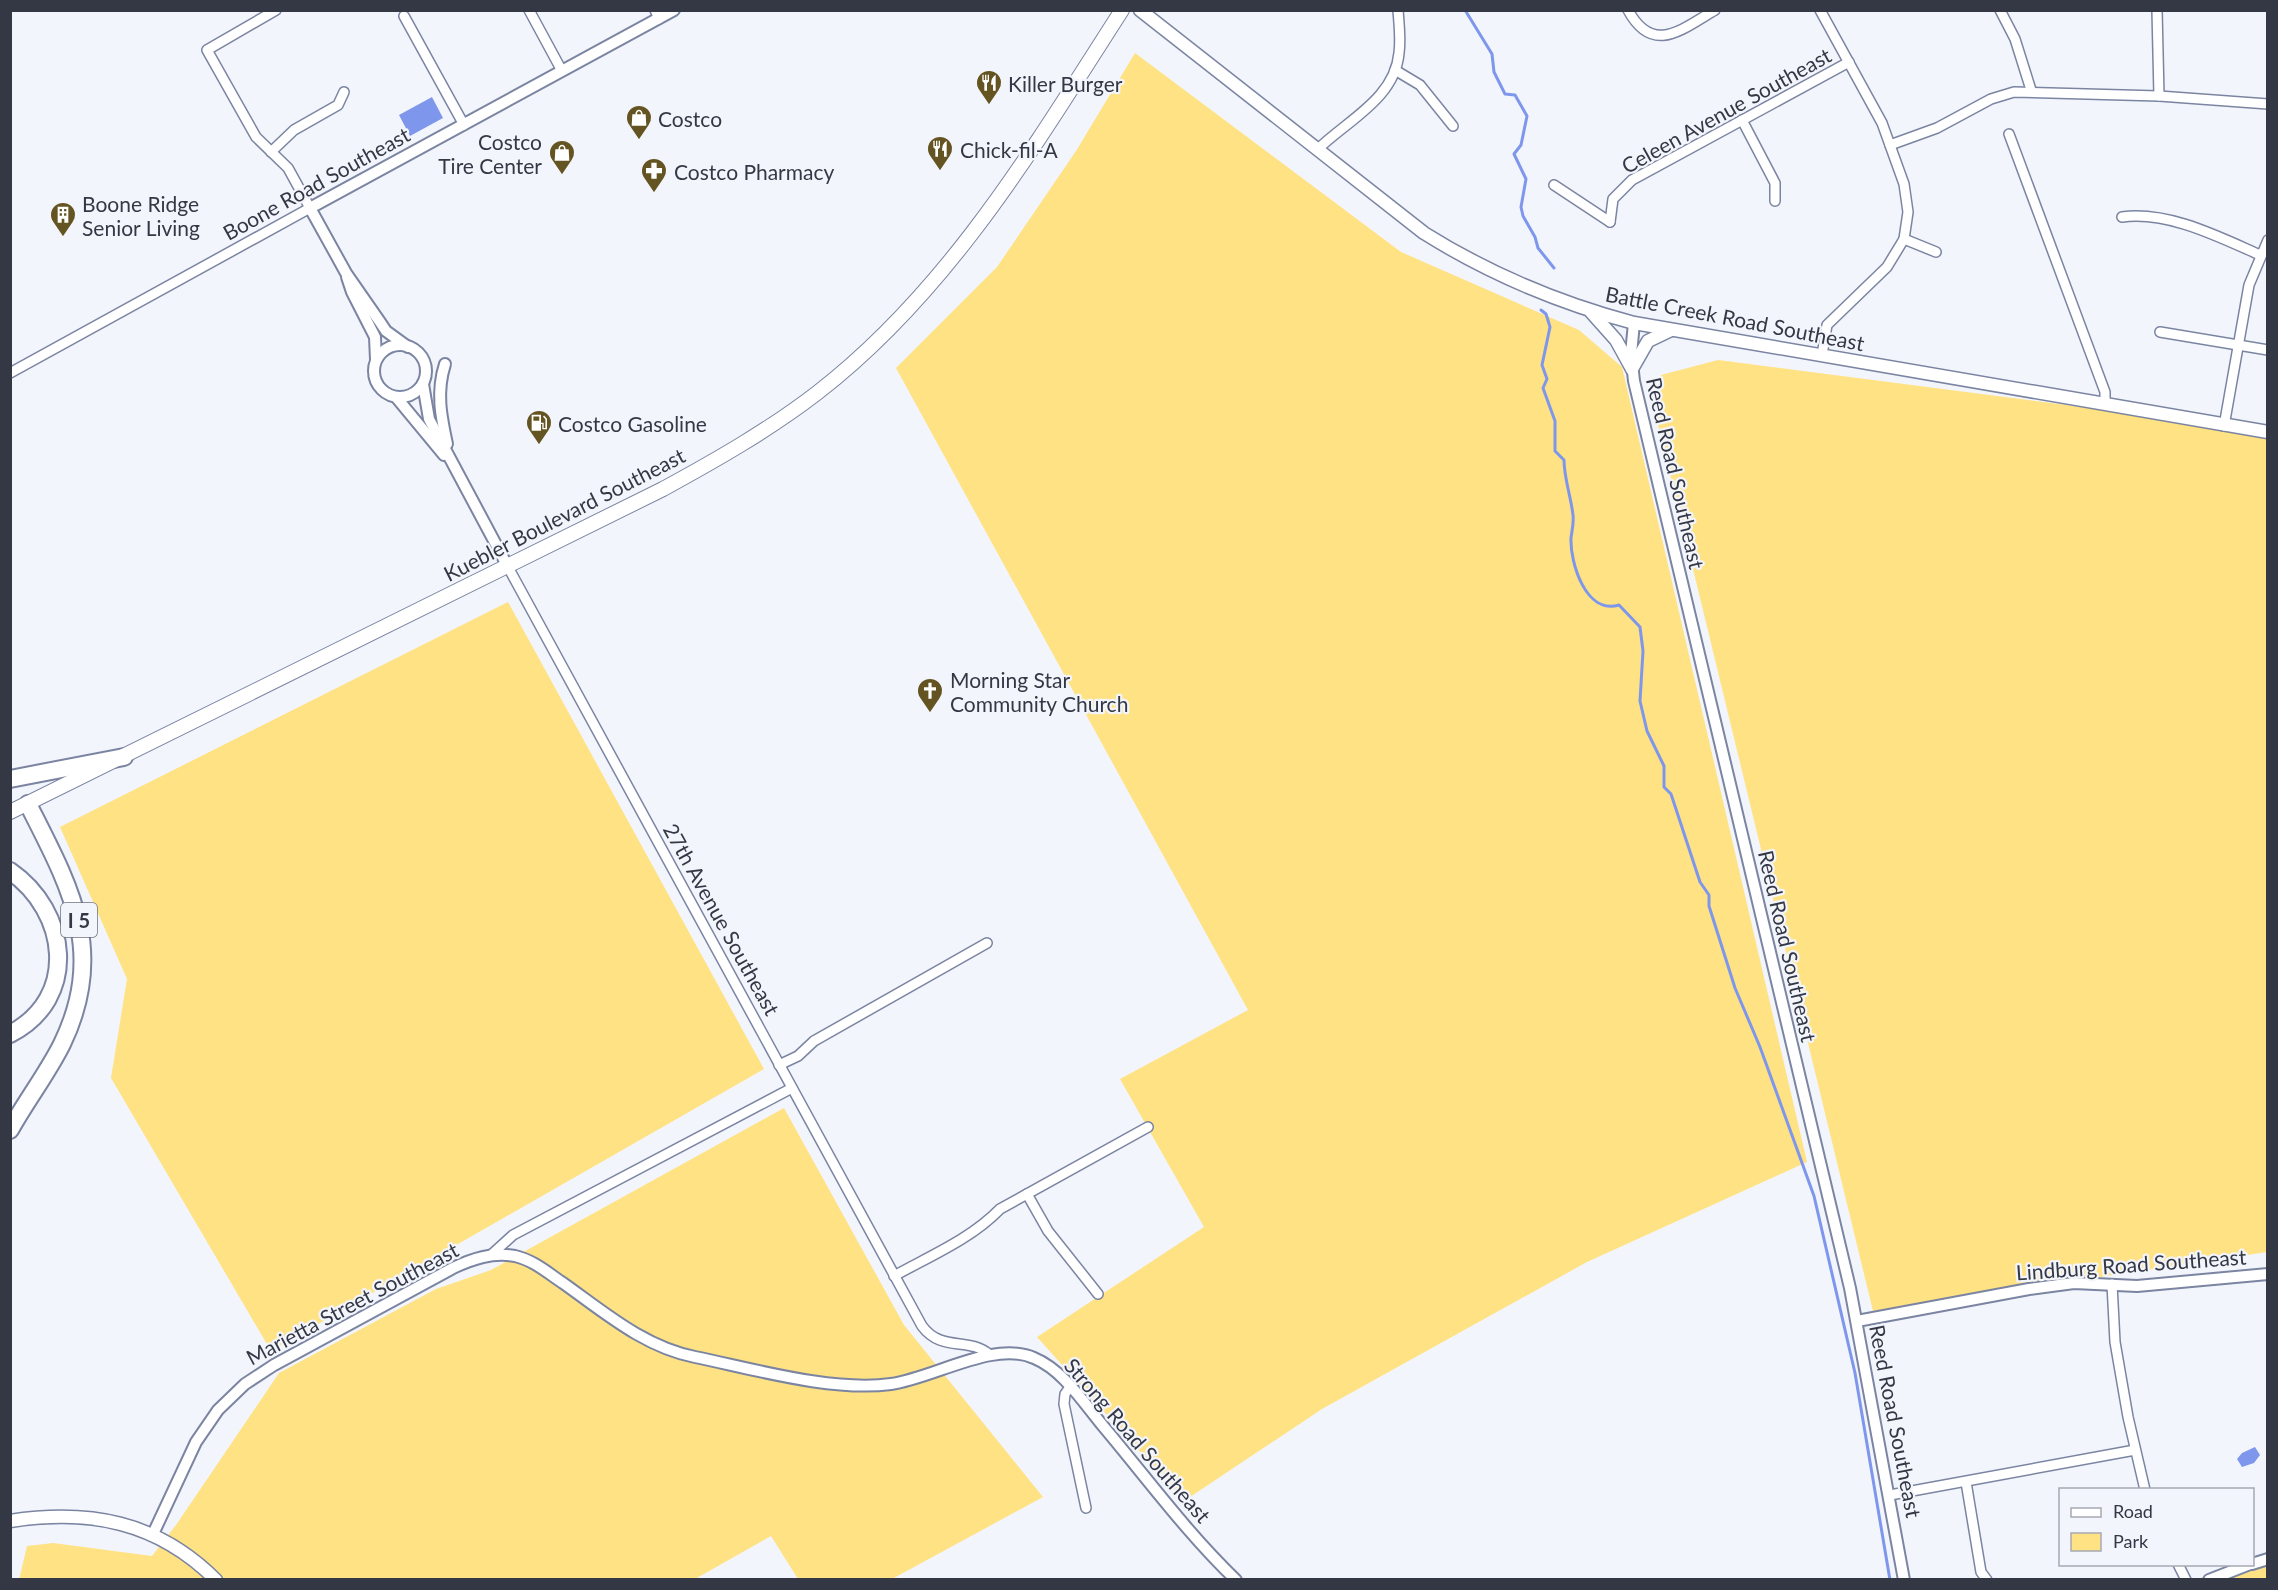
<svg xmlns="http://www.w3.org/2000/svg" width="2278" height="1590" font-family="Lato,sans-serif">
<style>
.green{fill:#fee283}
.water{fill:#7e97ec}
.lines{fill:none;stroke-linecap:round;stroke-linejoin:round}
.stream{stroke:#7e97ec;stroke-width:3}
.minor-casing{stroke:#7b85a2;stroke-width:12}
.tertiary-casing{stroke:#7b85a2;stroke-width:14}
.secondary-casing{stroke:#7b85a2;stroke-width:15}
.primary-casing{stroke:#7b85a2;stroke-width:16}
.motorway-casing{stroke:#7b85a2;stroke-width:20}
.minor{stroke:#fff;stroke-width:9}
.tertiary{stroke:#fff;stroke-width:10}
.secondary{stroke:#fff;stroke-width:12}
.primary{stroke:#fff;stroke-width:14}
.motorway{stroke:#fff;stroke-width:16}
.labels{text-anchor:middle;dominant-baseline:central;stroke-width:4.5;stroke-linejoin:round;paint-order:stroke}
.shield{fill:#f3f5fc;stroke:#6d717c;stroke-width:1.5}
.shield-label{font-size:20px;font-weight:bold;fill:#343845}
.poi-label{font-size:21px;fill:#343845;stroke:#f3f5fc;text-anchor:start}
.street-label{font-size:21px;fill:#343845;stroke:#f3f5fc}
</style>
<rect width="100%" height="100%" fill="#f3f5fc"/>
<!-- green -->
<g class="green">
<path d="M1135,53L1401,252L1579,330L1622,367L1807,1162L1587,1262L1322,1409L1184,1501L1037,1337L1204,1227L1120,1079L1248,1010L896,368L997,267L1076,151Z"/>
<path d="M1718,360L2267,431V1252L1873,1311L1653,404L1661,375Z"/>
<path d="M508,602L764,1069L271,1351L111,1078L127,979L60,827Z"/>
<path d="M784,1108L904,1325L1043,1497L892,1579H798L771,1536L695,1579L19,1580L27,1546L53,1543L152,1556L176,1525L279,1373L436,1289L491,1270Z"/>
<path d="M2267,1559V1579L2209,1580Z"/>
</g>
<!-- water -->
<g class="water">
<path d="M432,97L443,118L410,136L399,115Z"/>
<path d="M2255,1447L2260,1455L2254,1463L2242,1467L2237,1459L2242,1453Z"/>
</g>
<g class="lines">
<!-- stream -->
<g class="stream">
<path d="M1465,10L1492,54L1494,72L1505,94L1515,95L1527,116L1521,145L1514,154L1526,179L1521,207L1523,216L1535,237L1538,248L1554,268"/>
<path d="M1541,310L1546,314L1550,327L1542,365L1547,379L1543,388L1555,421V451L1564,460C1564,478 1571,497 1573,515C1574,523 1572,530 1571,538C1570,563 1586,615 1619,605L1640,627L1643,651L1640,701L1647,731L1664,766V787L1671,794L1700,882L1709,895V906L1735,988L1760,1047L1814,1196L1855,1373L1890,1580"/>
</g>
<defs>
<g id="minor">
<path d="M529,10L562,71"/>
<path d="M655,10L659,19"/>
<path d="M1628,10C1653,56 1682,29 1715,10"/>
<path d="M1820,10L1882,123L1904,184L1908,212L1904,239L1887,267L1827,325L1822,355"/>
<path d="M2000,10L2015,39L2031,90"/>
<path d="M2157,10L2159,96"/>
<path d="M404,16L464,125"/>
<path d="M1395,70L1420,85L1453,126"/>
<path d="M1742,120L1775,183V201"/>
<path d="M2009,134L2105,392V404"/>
<path d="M1890,145L1937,128L1991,99L2014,92L2159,96L2268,104"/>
<path d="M1317,150C1346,121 1395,99 1399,53C1401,39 1399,24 1398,10"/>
<path d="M271,152L294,130L338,105L344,92"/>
<path d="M1554,185L1610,222"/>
<path d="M2122,217C2168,211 2217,236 2260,255"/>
<path d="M1610,222L1613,199L1632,180L1849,62"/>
<path d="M1904,239L1936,252"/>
<path d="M2160,332L2268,350"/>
<path d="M10,373L310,208L288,168L256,137L207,50L276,10"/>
<path d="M2224,426L2249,285L2268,240"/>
<path d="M508,567L922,1326C942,1353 969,1336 990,1355"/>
<path d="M779,1065L798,1056L814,1041L987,943"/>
<path d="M1027,1194L1048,1231L1098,1294"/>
<path d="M491,1255L513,1235L792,1088"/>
<path d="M894,1276C930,1256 971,1239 1000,1209L1148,1127"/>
<path d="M2112,1284L2115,1342L2128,1417L2145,1490"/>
<path d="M1070,1387L1065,1394L1064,1404L1086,1508"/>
<path d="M1966,1482L1981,1572L1987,1580"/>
<path d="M1890,1495L2135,1450"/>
<path d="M2178,1564L2186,1580"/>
</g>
<g id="tertiary">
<path d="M347,277L352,292L375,337L376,360"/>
<path d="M1634,323L1631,354L1634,381L1850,1288L1904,1580"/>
<circle cx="400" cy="371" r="26"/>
<path d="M408,347L386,331L380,322L346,273L310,208L674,10"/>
<path d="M445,364C436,392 441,416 447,444"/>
<path d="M423,384L429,419L508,567"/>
<path d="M396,397L444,455"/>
<path d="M1857,1321L2029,1289L2074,1283L2137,1286L2268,1274"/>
<path d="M153,1534L196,1442L218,1410L245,1384L274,1365L453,1268C472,1259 492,1252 515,1256C533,1260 548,1273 563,1283C604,1312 644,1347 695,1357C753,1369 833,1392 891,1384C934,1378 994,1340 1034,1358C1063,1370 1083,1402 1103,1426C1146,1477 1187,1533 1236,1580"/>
<path d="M2252,1564L2268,1559"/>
<path d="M2209,1580L2250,1564"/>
</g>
<g id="secondary">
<path d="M1140,10L1424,233C1488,273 1562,304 1634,323L2268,432"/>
<path d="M1591,312L1616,340L1632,369"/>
<path d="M1632,369L1648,341L1671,330"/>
<path d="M10,1521C89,1509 157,1521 216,1580"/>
</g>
<path id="primary" d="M10,812L663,489C716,460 769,430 817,393C948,292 1034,147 1122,10"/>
<g id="motorway">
<path d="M10,779L124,757"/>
<path d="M10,871C68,911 80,998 10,1034"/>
<path d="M10,1130C26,1101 47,1074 62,1044C107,951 70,887 28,804"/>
</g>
</defs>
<!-- minor casing -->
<use href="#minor" class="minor-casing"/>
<!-- tertiary casing -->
<use href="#tertiary" class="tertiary-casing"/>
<!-- secondary casing -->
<use href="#secondary" class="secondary-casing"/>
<!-- primary casing -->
<use href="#primary" class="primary-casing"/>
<!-- motorway casing -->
<use href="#motorway" class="motorway-casing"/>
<!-- minor -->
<use href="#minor" class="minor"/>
<!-- tertiary -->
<use href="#tertiary" class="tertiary"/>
<!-- secondary -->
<use href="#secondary" class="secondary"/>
<!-- primary -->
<use href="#primary" class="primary"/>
<!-- motorway -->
<use href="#motorway" class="motorway"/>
</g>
<!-- icons -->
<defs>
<symbol id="restaurant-pin" viewBox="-11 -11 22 30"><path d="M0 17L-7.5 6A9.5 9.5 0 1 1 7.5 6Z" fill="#635421" stroke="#f3f5fc"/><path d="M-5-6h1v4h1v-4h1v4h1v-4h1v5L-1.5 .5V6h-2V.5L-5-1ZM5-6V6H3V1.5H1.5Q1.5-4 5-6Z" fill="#fff"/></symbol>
<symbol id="shop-pin" viewBox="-11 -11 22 30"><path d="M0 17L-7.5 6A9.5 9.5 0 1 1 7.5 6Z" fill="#635421" stroke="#f3f5fc"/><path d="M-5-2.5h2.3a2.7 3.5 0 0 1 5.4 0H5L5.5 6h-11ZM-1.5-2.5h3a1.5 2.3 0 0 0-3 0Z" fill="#fff"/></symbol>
<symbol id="pharmacy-pin" viewBox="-11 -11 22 30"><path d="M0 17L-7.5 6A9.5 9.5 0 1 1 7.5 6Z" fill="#635421" stroke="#f3f5fc"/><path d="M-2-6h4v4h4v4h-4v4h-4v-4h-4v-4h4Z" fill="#fff"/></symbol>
<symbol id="building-pin" viewBox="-11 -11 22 30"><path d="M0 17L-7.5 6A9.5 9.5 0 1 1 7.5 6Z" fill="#635421" stroke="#f3f5fc"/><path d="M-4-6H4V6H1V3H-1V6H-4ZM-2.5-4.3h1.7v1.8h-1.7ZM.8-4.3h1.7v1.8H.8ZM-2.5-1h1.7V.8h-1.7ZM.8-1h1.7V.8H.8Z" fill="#fff"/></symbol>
<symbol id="fuel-pin" viewBox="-11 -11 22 30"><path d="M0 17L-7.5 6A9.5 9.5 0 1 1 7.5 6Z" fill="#635421" stroke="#f3f5fc"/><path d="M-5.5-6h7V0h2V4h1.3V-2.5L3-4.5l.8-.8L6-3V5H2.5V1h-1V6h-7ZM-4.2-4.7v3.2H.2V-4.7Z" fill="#fff"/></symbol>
<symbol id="church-pin" viewBox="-11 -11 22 30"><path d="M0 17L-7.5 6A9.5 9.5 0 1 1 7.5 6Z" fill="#635421" stroke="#f3f5fc"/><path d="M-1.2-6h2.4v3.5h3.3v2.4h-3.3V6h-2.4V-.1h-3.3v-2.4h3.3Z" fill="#fff"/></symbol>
</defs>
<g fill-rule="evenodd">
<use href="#restaurant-pin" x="974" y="68" width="30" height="40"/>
<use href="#shop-pin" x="624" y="103" width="30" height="40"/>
<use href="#restaurant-pin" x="925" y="134" width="30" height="40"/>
<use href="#shop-pin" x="547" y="138" width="30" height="40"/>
<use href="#pharmacy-pin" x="639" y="156" width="30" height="40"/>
<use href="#building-pin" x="48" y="200" width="30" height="40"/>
<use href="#fuel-pin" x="524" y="408" width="30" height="40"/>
<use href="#church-pin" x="915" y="676" width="30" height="40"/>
</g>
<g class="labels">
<!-- shield labels -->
<rect class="shield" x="61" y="903" width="36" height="34" rx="4.5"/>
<g class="shield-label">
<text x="79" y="920">I 5</text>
</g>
<!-- poi labels -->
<g class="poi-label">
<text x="1008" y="83">Killer Burger</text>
<text x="658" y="118">Costco</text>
<text x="542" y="141" text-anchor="end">Costco<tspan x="542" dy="24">Tire Center</tspan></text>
<text x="960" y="149">Chick-fil-A</text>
<text x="674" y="171">Costco Pharmacy</text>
<text x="82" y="203">Boone Ridge<tspan x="82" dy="24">Senior Living</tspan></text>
<text x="558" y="423">Costco Gasoline</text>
<text x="950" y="679">Morning Star<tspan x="950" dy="24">Community Church</tspan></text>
</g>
<!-- street labels -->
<g class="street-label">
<text transform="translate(1726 110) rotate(-29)">Celeen Avenue Southeast</text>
<text transform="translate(316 183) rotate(-29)">Boone Road Southeast</text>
<text transform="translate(1735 318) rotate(11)">Battle Creek Road Southeast</text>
<text transform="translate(1676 473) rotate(77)">Reed Road Southeast</text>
<text transform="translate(564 514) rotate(-27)">Kuebler Boulevard Southeast</text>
<text transform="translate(722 919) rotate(61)">27th Avenue Southeast</text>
<text transform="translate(1788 946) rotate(77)">Reed Road Southeast</text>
<text transform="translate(2131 1264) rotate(-4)">Lindburg Road Southeast</text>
<text transform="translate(352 1303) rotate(-28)">Marietta Street Southeast</text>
<text transform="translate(1896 1421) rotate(79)">Reed Road Southeast</text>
<text transform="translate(1138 1440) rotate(49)">Strong Road Southeast</text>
</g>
</g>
<!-- border -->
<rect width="2278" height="1590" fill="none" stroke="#343845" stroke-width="24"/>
<!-- legend -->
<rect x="2059" y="1488" width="195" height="78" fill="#f3f5fc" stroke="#a7a9b3" stroke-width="1.5"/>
<rect x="2071" y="1508" width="30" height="9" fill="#ffffff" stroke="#a7a9b3" stroke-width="1.5"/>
<text x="2113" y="1518" font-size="18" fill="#343845">Road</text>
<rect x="2071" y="1533" width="30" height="18" fill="#fee283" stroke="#a7a9b3" stroke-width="1.5"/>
<text x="2113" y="1548" font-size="18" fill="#343845">Park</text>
</svg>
